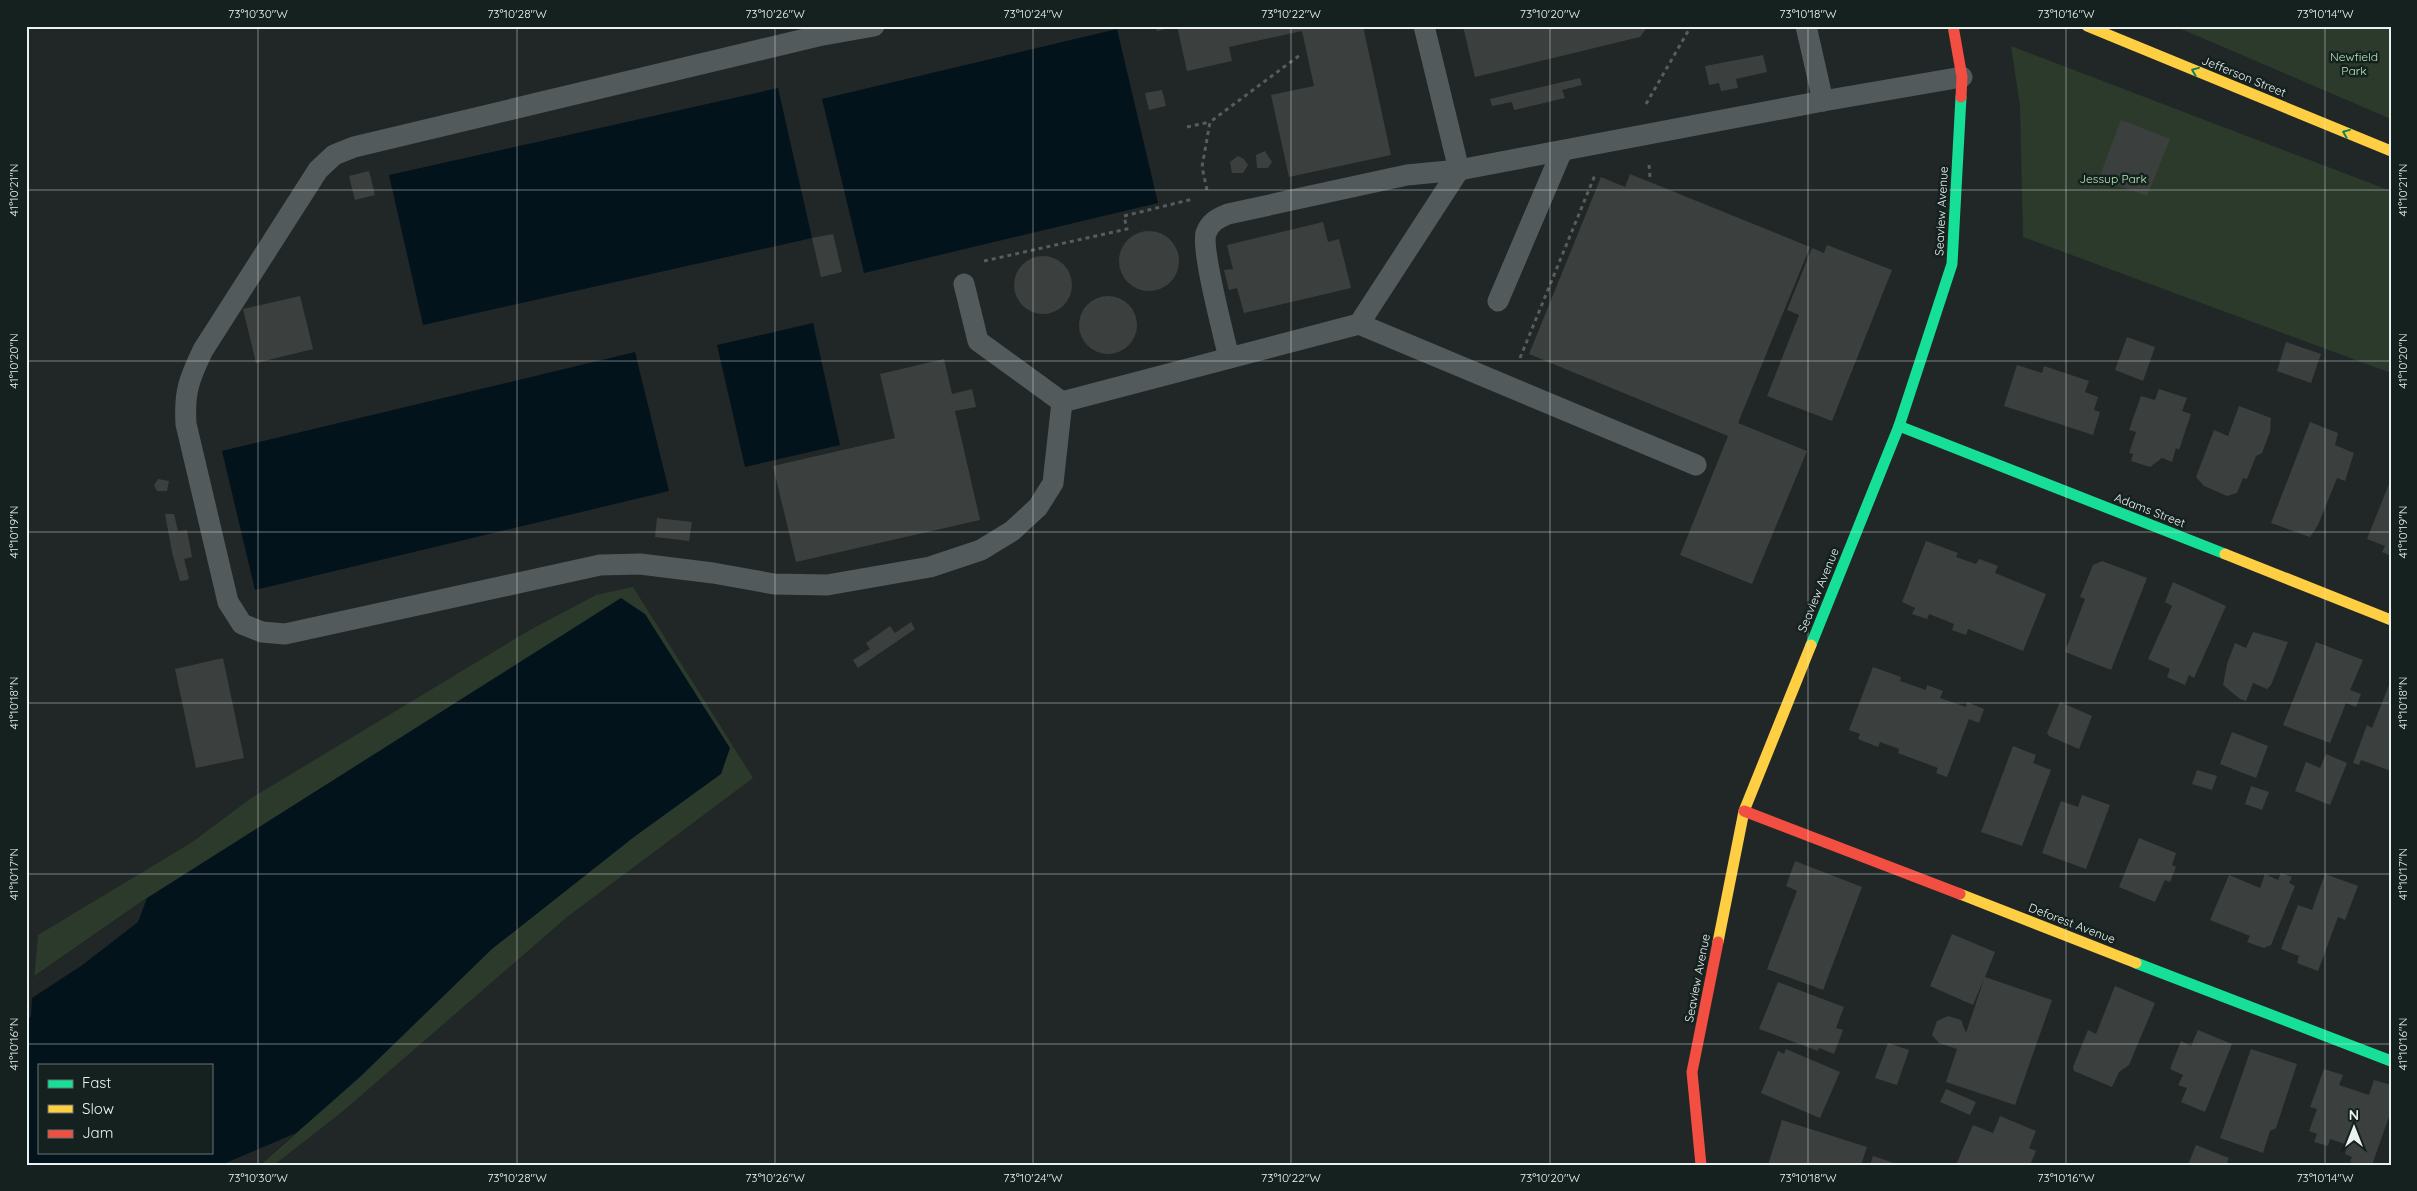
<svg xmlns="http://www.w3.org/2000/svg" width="2417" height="1191" font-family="Quicksand,sans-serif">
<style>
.green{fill:#2c3a2c}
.water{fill:#03131c;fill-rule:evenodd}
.pier{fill:#202726}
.building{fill:#3b403e}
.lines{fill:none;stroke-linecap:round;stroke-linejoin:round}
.path{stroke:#575d5e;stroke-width:3;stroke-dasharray:4 4;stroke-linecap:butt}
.lane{stroke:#535a5c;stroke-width:21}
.fast{stroke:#16e098;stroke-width:11}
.slow{stroke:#ffcf43;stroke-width:11}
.jam{stroke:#f24e42;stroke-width:11}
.oneway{stroke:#15805c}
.ticks{fill:none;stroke:#eaf2f1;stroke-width:1;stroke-opacity:0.45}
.labels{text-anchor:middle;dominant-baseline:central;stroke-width:5;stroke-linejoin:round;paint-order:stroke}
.park-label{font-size:12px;fill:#b8e9b5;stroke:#14211f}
.street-label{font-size:12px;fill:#eaf2f1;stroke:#14211f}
.neatline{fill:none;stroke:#eaf2f1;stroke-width:2}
.ticks-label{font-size:12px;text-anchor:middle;fill:#eaf2f1}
</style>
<rect width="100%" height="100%" fill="#202726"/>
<!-- green -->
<g class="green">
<path d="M2174,26H2391V119Z"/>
<path d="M2011,46L2391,191V373L2023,237L2020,106Z"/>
<path d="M633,587L753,778L567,917L342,1112L274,1165H188L211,1152L278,1064L31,1016L38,935L191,843L250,799L528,631L596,595Z"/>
</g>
<!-- water -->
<g class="water">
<path d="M1117,29L1158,203L864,273L822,99Z"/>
<path d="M778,88L812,238L423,325L389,175Z"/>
<path d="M813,323L840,445L745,467L717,345Z"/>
<path d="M635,352L669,491L255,590L222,451Z"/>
<path d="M621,598L645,614L730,748L721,774L634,837L492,949L360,1077L260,1165H26V982L147,898ZM39,1065H211V1152H39Z"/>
</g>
<!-- pier -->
<g class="pier">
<path d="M147,898L138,922L81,966L32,998L31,1016L26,1021V982Z"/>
<path d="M296,1133L260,1165H221Z"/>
</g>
<!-- building -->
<g class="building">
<path d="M1156,26H1173V27L1157,31Z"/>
<path d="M1177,26H1363L1391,155L1289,177L1271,95L1314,86L1302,31L1229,47L1232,61L1187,71Z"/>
<path d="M1463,26H1648L1640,37L1475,77Z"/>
<path d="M1763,55L1767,72L1736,79L1738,88L1721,91L1719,83L1709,85L1705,66Z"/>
<path d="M1580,78L1582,85L1562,90L1565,98L1514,110L1512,102L1492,106L1490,99Z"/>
<path d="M1162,90L1166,106L1149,110L1145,93Z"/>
<path d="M2121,120L2170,139L2147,196L2099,178Z"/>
<path d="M1265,151L1272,162L1268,168H1257L1256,155Z"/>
<path d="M1238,156L1244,159L1248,165L1243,173H1232L1230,162Z"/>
<path d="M369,171L375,195L355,200L349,176Z"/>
<path d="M1630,174L1810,247L1738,423L1807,451L1752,584L1680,555L1728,436L1529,354L1601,177L1625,187Z"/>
<path d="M1323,222L1328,242L1339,239L1351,288L1244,313L1237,288L1229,290L1224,270L1233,269L1227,245Z"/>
<circle cx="1149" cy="261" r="30"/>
<path d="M833,234L842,272L821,277L812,238Z"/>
<path d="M1827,245L1892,270L1832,421L1767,396L1799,315L1787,310L1812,248L1824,253Z"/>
<circle cx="1043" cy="285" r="29"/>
<circle cx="1108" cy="325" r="29"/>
<path d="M300,296L313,349L256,363L243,309Z"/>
<path d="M2127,337L2155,347L2143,381L2115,370Z"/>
<path d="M2286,342L2321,354L2311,383L2277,371Z"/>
<path d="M944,359L952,394L972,389L976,407L955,411L980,520L796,562L773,466L895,438L880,374Z"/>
<path d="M2017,365L2042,373L2044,366L2089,381L2085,392L2098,397L2094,410L2100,412L2093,435L2004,406Z"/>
<path d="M2159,389L2187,398L2182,411L2191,414L2179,450L2176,448L2172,462L2162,458L2150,467L2131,461L2133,454L2129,453L2136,432L2129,430L2141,396L2155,400Z"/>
<path d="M2239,406L2271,418L2270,432L2262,453L2256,456L2247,479L2243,478L2237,493L2227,496L2204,486L2196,477L2214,430L2228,436Z"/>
<path d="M2310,422L2338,433L2335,445L2354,453L2345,481L2337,478L2318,525L2310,537L2271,523Z"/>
<path d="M158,479L169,481L167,491H157L154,485Z"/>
<path d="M2391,479V556L2382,552L2385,546L2367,539Z"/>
<path d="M165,514H174L178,531L187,530L192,557L184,559L189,578L187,580L180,581L172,552Z"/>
<path d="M657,518L692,522L689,541L655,537Z"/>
<path d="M1926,541L1958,553L1956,557L1976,564L1979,559L1998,566L1995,573L2046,594L2023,651L1968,629L1966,635L1952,630L1954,624L1929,614L1927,619L1912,614L1915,608L1902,602Z"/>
<path d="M2102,561L2147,578L2111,670L2065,652L2085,599L2080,597L2093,565Z"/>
<path d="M2173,582L2226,606L2194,678L2189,675L2185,685L2167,677L2170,669L2148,659L2172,606L2165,602Z"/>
<path d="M911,622L915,629L858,668L853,660L870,649L866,643L890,626L895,633Z"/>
<path d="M2253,632L2288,642L2271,685L2267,689L2253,683L2246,701L2240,699L2223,685L2227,664L2235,643L2246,648Z"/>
<path d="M2316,642L2363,660L2350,690L2361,694L2356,707L2346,703L2330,743L2283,725Z"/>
<path d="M223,658L244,758L196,768L175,669Z"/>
<path d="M1873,667L1901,677L1900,681L1926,690L1927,685L1943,691L1940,698L1966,707L1967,702L1984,709L1979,723L1969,719L1947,777L1936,773L1938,768L1898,753L1899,749L1880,742L1878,747L1858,739L1860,734L1849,730Z"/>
<path d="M2391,680V771L2361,760L2359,765L2353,763L2367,725L2372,728Z"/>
<path d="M2060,702L2092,716L2079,749L2049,736L2047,733Z"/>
<path d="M2232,732L2268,746L2256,778L2220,764Z"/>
<path d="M2013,746L2036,755L2033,763L2051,770L2022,846L1981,832Z"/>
<path d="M2326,754L2347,763L2330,805L2295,791L2306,762L2320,768Z"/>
<path d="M2197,770L2217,776L2212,790L2192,784Z"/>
<path d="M2251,786L2269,792L2262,810L2245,804Z"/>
<path d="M2082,795L2110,805L2086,869L2042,853L2061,801L2078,807Z"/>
<path d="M2139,838L2176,853L2172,865L2176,867L2170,882L2165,880L2155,902L2119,887Z"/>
<path d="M1795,861L1862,887L1823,990L1767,969L1797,891L1786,886Z"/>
<path d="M2281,873L2292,877L2289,883L2295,886L2271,945L2264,948L2247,942L2250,936L2210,920L2229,875L2260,888L2265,874L2278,880Z"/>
<path d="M2325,874L2358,886L2345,920L2338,917L2318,971L2297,963L2299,956L2281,949L2298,905L2312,910Z"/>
<path d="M1952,934L1995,952L1985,977L2052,1000L2015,1105L1946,1082L1957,1049L1939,1043L1932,1035L1937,1021L1948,1016L1961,1020L1966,1033L1984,979L1973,1005L1930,986Z"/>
<path d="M1778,982L1844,1007L1836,1028L1843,1030L1834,1054L1819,1048L1818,1051L1759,1029Z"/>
<path d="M2115,986L2155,1003L2129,1065L2119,1072L2112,1087L2074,1071L2073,1067L2088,1030L2096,1034Z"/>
<path d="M2198,1030L2232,1044L2205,1112L2181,1102L2187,1088L2178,1085L2183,1075L2170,1069L2181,1041L2191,1046Z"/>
<path d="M1888,1043L1909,1050L1897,1085L1875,1078Z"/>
<path d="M1786,1049L1840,1072L1820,1118L1761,1093L1778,1051L1784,1054Z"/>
<path d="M2251,1049L2297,1064L2276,1128L2270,1131L2263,1153L2220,1138Z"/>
<path d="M2324,1069L2343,1075L2339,1085L2369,1095L2374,1080L2391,1085V1111L2372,1165L2367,1163L2366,1165H2357L2350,1162L2352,1157L2345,1154L2348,1145L2330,1139L2328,1146L2314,1142L2317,1134L2309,1131L2317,1109L2310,1107Z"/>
<path d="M1946,1089L1976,1102L1970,1115L1940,1102Z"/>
<path d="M2000,1116L2036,1131L2029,1148L2036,1151L2030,1165H1956L1973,1125L1993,1133Z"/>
<path d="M1782,1120L1867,1147L1861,1165H1768Z"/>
<path d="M2196,1145L2229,1158L2226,1165H2188Z"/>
<path d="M1873,1156L1897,1164V1165H1870Z"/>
</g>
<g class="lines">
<!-- path -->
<g class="path">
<path d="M1646,104L1691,26"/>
<path d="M1187,127L1210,122"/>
<path d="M1649,165L1650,177"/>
<path d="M1207,190L1202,167L1210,122L1300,55"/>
<path d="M984,261L1127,229L1124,216L1193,199"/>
<path d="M1520,358L1595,175"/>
</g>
<!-- lane -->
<g class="lane">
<path d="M874,26L818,36L354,147L334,155L318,170L203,350C189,379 184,392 186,424L228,602L242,624L262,632L285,634L600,565L640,564L713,573L774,584L827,585L930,567L981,550L1012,531L1038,507L1053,483L1062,402"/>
<path d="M1806,26L1823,101"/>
<path d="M964,284L978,341L1062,402"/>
<path d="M1498,301L1562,151"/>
<path d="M1359,324L1696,465"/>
<path d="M1229,358C1224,336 1201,250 1206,233C1210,222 1218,218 1228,214L1407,175L1459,170L1823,101L1962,77"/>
<path d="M1062,402L1359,324L1459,170L1424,26"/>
</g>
<!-- fast -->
<g class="fast">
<path d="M1899,426L2225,554"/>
<path d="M1811,645L1899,426L1952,264L1961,97"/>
<path d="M2136,963L2391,1061"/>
</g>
<!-- slow -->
<g class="slow">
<path d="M2087,26L2391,151"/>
<path d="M2225,554L2391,620"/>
<path d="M1960,894L2136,963"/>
<path d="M1718,942L1744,811L1811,645"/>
</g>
<!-- jam -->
<g class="jam">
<path d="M1953,26L1962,77L1961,97"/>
<path d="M1744,811L1960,894"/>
<path d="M1701,1165L1692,1072L1718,942"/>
</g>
</g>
<!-- one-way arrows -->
<defs><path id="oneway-chevron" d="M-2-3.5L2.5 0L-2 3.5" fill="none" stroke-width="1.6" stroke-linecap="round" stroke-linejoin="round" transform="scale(1.25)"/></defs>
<g class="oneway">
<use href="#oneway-chevron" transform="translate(2195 71) rotate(-158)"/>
<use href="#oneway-chevron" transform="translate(2346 133) rotate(-158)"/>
</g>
<!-- ticks -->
<path class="ticks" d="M258,26V1165M517,26V1165M775,26V1165M1033,26V1165M1291,26V1165M1550,26V1165M1808,26V1165M2066,26V1165M2325,26V1165M26,190H2391M26,361H2391M26,532H2391M26,703H2391M26,874H2391M26,1044H2391"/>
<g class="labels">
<!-- park labels -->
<g class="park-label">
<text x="2354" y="56">Newfield<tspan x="2354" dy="14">Park</tspan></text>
<text x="2113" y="178">Jessup Park</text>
</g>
<!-- street labels -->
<g class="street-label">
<text transform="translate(2244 76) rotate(22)">Jefferson Street</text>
<text transform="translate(1941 211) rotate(-87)">Seaview Avenue</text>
<text transform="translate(2150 510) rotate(21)">Adams Street</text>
<text transform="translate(1818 590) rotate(-68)">Seaview Avenue</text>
<text transform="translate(2072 923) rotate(21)">Deforest Avenue</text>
<text transform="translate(1697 978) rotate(-79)">Seaview Avenue</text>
</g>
</g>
<!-- border -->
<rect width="2417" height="1191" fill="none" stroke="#14211f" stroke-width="55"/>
<!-- legend -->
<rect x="38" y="1064" width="175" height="90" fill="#14211f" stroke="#6a7573"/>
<rect x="48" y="1080" width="25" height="8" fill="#16e098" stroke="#6a7573"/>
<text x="82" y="1088" font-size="15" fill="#eaf2f1">Fast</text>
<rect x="48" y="1105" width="25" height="8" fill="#ffcf43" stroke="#6a7573"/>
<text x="82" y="1114" font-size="15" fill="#eaf2f1">Slow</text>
<rect x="48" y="1130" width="25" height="8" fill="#f24e42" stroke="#6a7573"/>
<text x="82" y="1138" font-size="15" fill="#eaf2f1">Jam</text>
<!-- north arrow -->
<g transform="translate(2354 1128)" stroke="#14211f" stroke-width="4" paint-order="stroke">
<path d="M0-4L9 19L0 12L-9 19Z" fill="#eaf2f1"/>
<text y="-8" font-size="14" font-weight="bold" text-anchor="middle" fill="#eaf2f1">N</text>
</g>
<rect x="28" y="28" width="2362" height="1136" class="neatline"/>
<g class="ticks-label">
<text x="258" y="18">73°10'30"W</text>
<text x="517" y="18">73°10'28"W</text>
<text x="775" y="18">73°10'26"W</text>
<text x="1033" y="18">73°10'24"W</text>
<text x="1291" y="18">73°10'22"W</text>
<text x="1550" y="18">73°10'20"W</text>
<text x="1808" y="18">73°10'18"W</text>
<text x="2066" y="18">73°10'16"W</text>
<text x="2325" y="18">73°10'14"W</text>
<text transform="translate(14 190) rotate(-90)" y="4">41°10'21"N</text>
<text transform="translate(2403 190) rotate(-90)" y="4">41°10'21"N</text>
<text transform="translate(14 361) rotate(-90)" y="4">41°10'20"N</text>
<text transform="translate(2403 361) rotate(-90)" y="4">41°10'20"N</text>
<text transform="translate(14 532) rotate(-90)" y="4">41°10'19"N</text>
<text transform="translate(2403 532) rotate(-90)" y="4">41°10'19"N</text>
<text transform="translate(14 703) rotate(-90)" y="4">41°10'18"N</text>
<text transform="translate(2403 703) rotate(-90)" y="4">41°10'18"N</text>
<text transform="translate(14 874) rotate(-90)" y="4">41°10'17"N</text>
<text transform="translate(2403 874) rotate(-90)" y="4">41°10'17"N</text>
<text transform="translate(14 1044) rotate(-90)" y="4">41°10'16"N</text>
<text transform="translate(2403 1044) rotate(-90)" y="4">41°10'16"N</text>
<text x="258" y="1182">73°10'30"W</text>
<text x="517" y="1182">73°10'28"W</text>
<text x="775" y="1182">73°10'26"W</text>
<text x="1033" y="1182">73°10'24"W</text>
<text x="1291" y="1182">73°10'22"W</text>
<text x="1550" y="1182">73°10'20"W</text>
<text x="1808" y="1182">73°10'18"W</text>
<text x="2066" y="1182">73°10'16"W</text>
<text x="2325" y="1182">73°10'14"W</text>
</g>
</svg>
